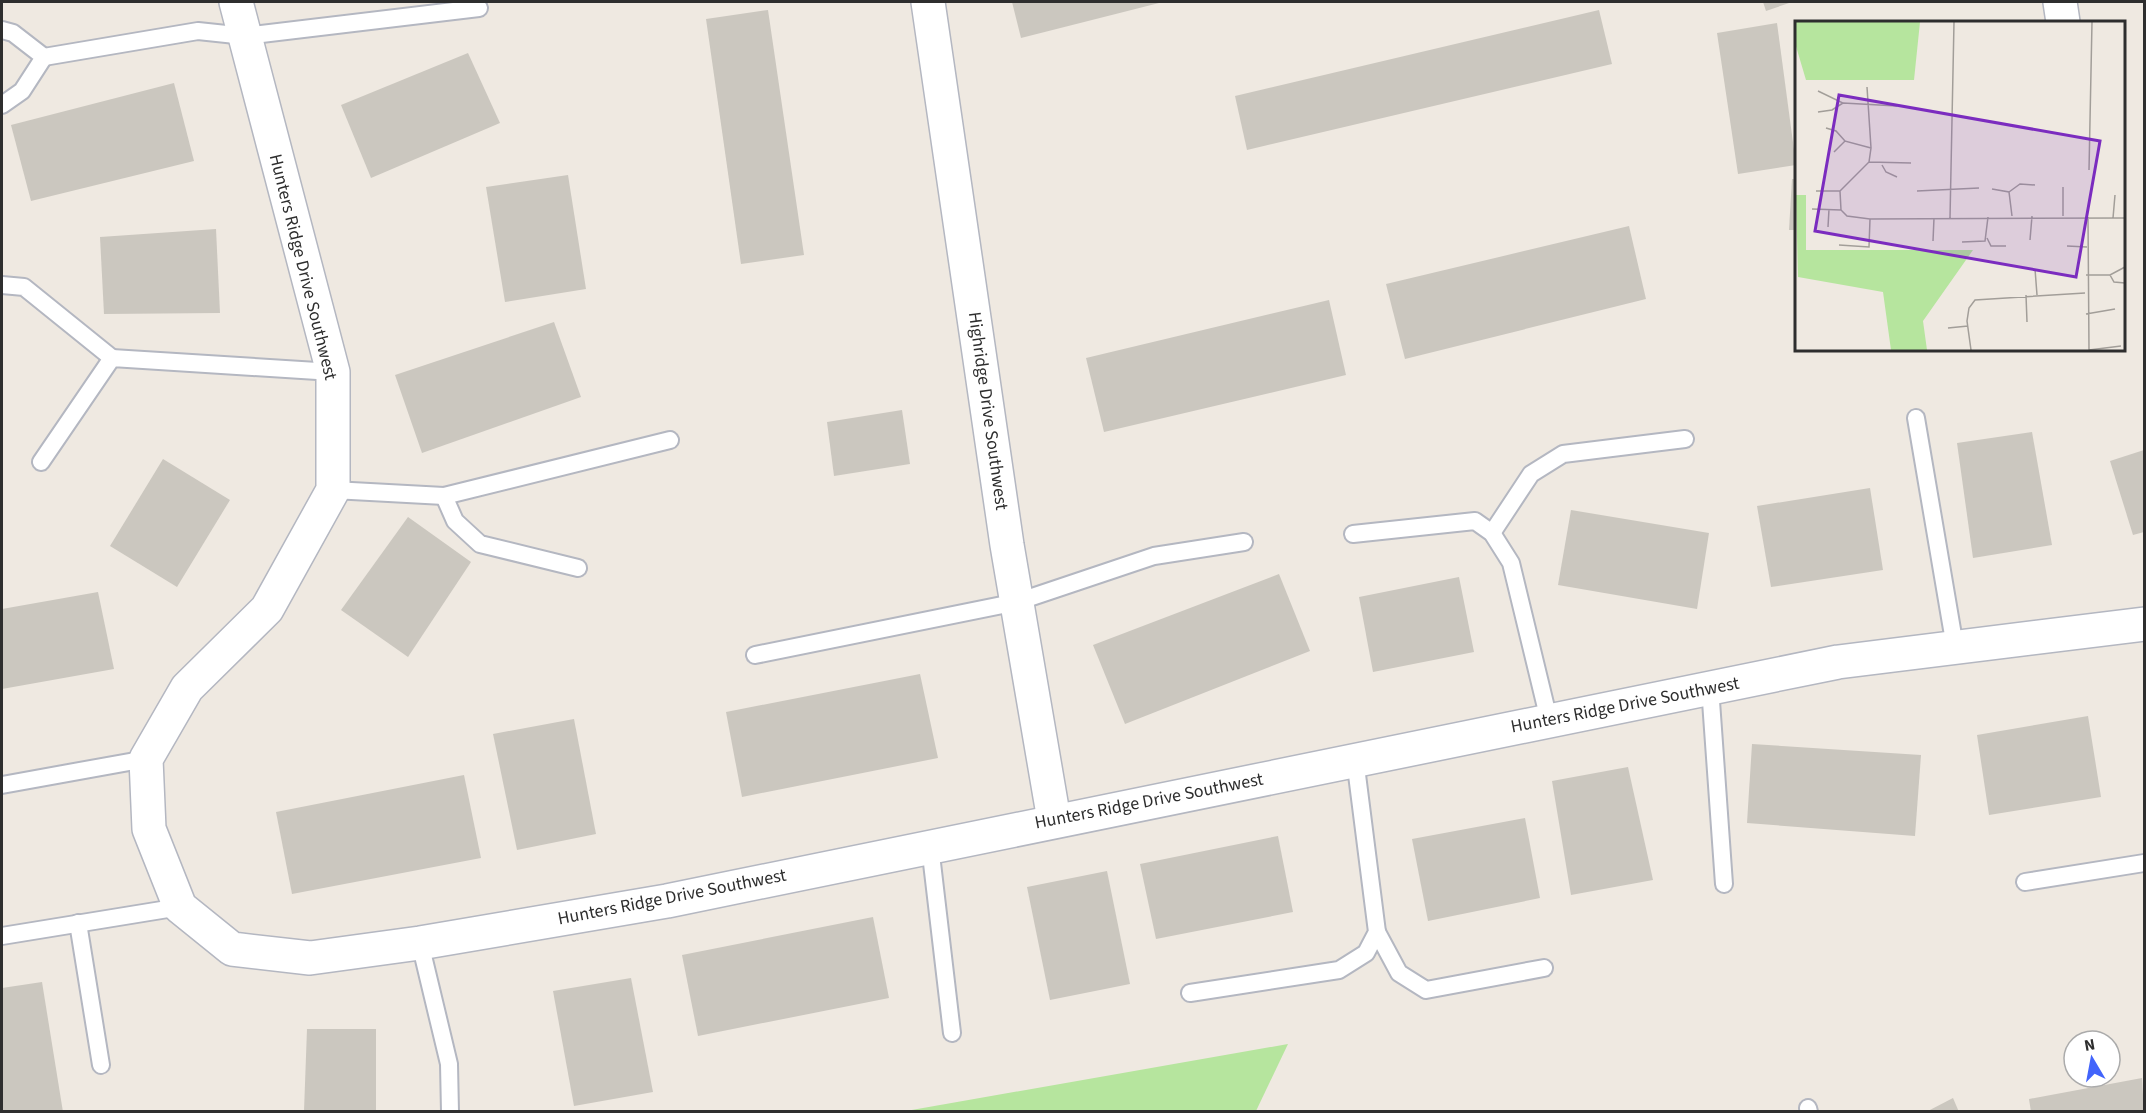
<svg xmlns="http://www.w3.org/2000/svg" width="2146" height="1113" font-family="'Source Sans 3',sans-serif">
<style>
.green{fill:#b6e59e}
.building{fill:#cbc7bf}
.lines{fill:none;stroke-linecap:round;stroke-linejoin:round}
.service-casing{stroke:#b4b7c1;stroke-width:20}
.minor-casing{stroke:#b4b7c1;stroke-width:36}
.service{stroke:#fff;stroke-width:16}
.minor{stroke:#fff;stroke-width:33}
.labels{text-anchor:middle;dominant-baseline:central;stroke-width:5;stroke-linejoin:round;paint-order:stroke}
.street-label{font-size:18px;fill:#2e2e2e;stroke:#fff}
.inset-road{fill:none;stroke:#a29e99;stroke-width:1.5}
.view{fill:#7b2cbf;fill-opacity:0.15;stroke:#7b2cbf;stroke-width:3}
.inset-edge{fill:none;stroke:#2e2e2e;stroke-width:3}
</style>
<rect width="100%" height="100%" fill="#efe9e1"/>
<!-- green -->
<path class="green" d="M1288,1044L1256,1111H906Z"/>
<!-- building -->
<g class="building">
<path d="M1012,2H1163L1021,38Z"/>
<path d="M1763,2H1792L1766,11Z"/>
<path d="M768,10L804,255L741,264L706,19Z"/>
<path d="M1599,10L1612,64L1247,150L1235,96Z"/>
<path d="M1777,23L1796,165L1738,174L1717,33Z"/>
<path d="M468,53L500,123L371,178L341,105Z"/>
<path d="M174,83L194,161L31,201L11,125Z"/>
<path d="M568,175L586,289L505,302L486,187Z"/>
<path d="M1792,179H1796V230H1789Z"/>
<path d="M1629,226L1646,299L1405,359L1386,284Z"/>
<path d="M216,229L220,313L104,314L100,237Z"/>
<path d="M1329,300L1346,375L1104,432L1086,358Z"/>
<path d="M554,322L581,397L422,453L395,375Z"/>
<path d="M902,410L910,464L834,476L827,422Z"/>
<path d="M2032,432L2052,545L1973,558L1957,443Z"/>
<path d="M2144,450V532L2133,535L2110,461Z"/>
<path d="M163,459L230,500L177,587L110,546Z"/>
<path d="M1870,488L1883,570L1771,587L1757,506Z"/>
<path d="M1571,510L1709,533L1697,609L1558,585Z"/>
<path d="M408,517L471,562L408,657L341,610Z"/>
<path d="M1279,574L1310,651L1125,724L1093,645Z"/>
<path d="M1459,577L1474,652L1373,672L1359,597Z"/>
<path d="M98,592L114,669L2,689V609Z"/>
<path d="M920,674L938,758L742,797L726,712Z"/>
<path d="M2088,716L2101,797L1989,815L1977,735Z"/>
<path d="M574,719L596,834L517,850L493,734Z"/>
<path d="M1752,744L1921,755L1915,836L1747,823Z"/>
<path d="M1628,767L1653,880L1571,895L1552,781Z"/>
<path d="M464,775L481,858L292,894L276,812Z"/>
<path d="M1525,818L1540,898L1428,921L1412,839Z"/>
<path d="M1278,836L1293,912L1156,939L1140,864Z"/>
<path d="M1107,871L1130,984L1050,1000L1027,887Z"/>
<path d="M873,917L889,998L698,1036L682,955Z"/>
<path d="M631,978L653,1092L574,1106L553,991Z"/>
<path d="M42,982L63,1112H2V988Z"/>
<path d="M307,1029H376V1112L304,1111Z"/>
<path d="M2142,1078L2144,1112H2031L2029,1099Z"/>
<path d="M1953,1098L1959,1112H1926Z"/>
</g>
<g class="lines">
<defs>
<g id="service">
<path d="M2,30L13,33L44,57L22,91L2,105"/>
<path d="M44,57L198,31L245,36L479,8"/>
<path d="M2,285L24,287L112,358"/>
<path d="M1916,418L1955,647"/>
<path d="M41,462L112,358L333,372"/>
<path d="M333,490L444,496L670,440"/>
<path d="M444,496L455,521L480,544L578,568"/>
<path d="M1492,533L1531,474L1563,454L1685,439"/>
<path d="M1353,534L1475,521L1492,533L1511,563L1549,720"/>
<path d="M755,655L1017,602L1154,556L1244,542"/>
<path d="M1710,687L1724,884"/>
<path d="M2,785L146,759"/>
<path d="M930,846L952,1033"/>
<path d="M2025,882L2144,863"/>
<path d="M78,923L101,1065"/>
<path d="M1377,932L1399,973L1426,990L1544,968"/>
<path d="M2,936L180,907"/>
<path d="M420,943L449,1064L450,1112"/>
<path d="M1190,993L1339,970L1366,953L1377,932L1355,759"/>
<path d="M1808,1108L1809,1112"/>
</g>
<g id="minor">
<path d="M236,2L333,372V490L267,609L187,688L146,759L149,829L180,907L232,949L310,958L420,943L667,901L1838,662L2144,624"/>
<path d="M928,2L1007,545L1054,820"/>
<path d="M2060,2L2063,22"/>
</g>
</defs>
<!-- service casing -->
<use href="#service" class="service-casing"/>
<!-- minor casing -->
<use href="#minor" class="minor-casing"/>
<!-- service -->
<use href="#service" class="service"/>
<!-- minor -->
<use href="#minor" class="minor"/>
</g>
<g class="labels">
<!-- street labels -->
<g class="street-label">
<text transform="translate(303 267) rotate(76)">Hunters Ridge Drive Southwest</text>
<text transform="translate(988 411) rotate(82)">Highridge Drive Southwest</text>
<text transform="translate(1625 705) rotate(-11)">Hunters Ridge Drive Southwest</text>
<text transform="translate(1149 801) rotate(-11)">Hunters Ridge Drive Southwest</text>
<text transform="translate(672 897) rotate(-11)">Hunters Ridge Drive Southwest</text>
</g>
</g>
<!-- overview -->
<g transform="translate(1795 21)">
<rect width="330" height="330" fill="#efe9e1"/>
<path d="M0,1H125L119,59H11L0,22ZM1,174H11V229H178L128,300L132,329H96L88,271L3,256Z" fill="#b6e59e"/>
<path class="inset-road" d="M72,66L76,127L74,141L45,170L46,189L52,195L75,198L330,197M48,82L102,85M23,91L37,89L48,82L23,70M31,107L41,110L50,120M39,131L50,120L76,127M74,141L116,142M87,144L91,151L102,156M294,149L297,1M197,168L214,171L217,195M21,170H45M122,170L184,167M214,171L225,163L240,164M17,188L46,189M268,195V166M293,196L294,329M155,197L159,1M318,197L320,174M33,206L34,188M192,217L196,225H211M235,219L237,195M138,220L139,197M167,221L190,220L193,196M44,224L74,226L75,198M272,225L292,226M240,248L242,274M291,254H315L330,246M315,254L319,261L330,262M231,274L232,301M291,293L320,288M153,307L173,305M176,329L172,300L174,287L180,279L290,272M294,329L326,325"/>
<path class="view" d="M44,74L305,120L281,256L20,210Z"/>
<rect width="330" height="330" class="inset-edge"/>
</g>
<!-- border -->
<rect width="2146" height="1113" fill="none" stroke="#2e2e2e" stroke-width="6"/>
<!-- north arrow -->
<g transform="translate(2092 1059) rotate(350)"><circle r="28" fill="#ffffff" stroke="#ababab" stroke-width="1.5"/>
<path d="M0-4.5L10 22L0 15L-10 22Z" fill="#4264fb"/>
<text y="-9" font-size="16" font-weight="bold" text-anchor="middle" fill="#2e2e2e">N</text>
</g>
</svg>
